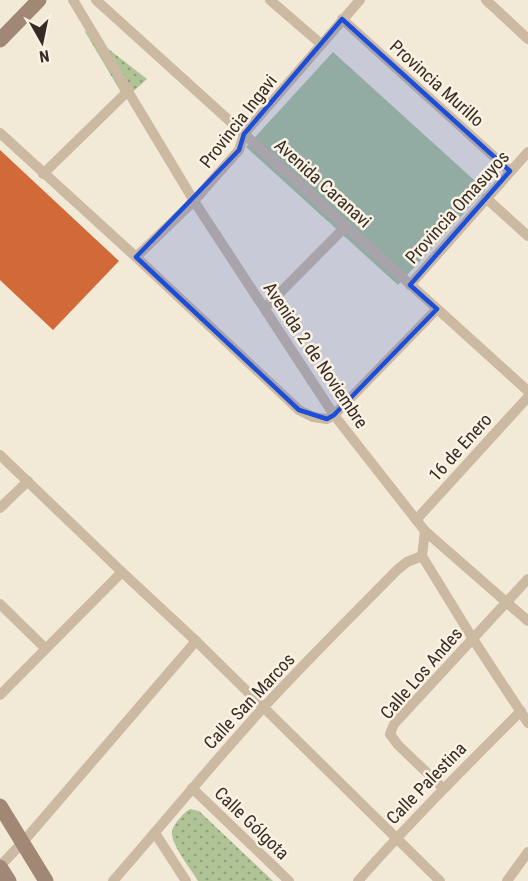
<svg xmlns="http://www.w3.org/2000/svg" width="528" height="881" font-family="'Roboto Condensed',sans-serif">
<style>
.grass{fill:url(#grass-dots)}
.pitch{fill:#b0c396}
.building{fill:#d16a38}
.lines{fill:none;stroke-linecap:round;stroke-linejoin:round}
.street{stroke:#ccb9a2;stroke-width:10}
.secondary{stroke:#a08874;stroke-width:15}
.marked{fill:#1d4ed8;fill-opacity:0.2;stroke:#1d4ed8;stroke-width:4.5;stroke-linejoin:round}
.labels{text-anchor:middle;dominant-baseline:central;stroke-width:5;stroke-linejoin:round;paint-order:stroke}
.street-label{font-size:18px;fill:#362c25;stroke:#fbf2e4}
</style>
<defs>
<pattern id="grass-dots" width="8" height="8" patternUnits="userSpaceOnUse" patternTransform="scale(1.5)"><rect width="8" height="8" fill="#b0c396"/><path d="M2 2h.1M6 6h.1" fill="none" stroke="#909f7a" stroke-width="1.8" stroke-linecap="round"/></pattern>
</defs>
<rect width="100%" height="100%" fill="#f3e9d7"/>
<!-- grass -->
<g class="grass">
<path d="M84,30L147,79L125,99Z"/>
<path d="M190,809L199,811L273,881H198C191,869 170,844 172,831C173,826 176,823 179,819C183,815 185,812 190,809Z"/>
</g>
<!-- pitch -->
<path class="pitch" d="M333,52L485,190L398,285L246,147Z"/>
<!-- building -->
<path class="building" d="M0,150L119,261L53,330L0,280Z"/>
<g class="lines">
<!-- street -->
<g class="street">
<path d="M73,0L194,201L334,415L425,531L528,621"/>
<path d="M96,0L528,391"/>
<path d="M270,0L321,44"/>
<path d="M486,0L528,39"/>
<path d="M342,19L510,171"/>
<path d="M0,133L136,257L299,410L313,417L327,419L334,415L437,309"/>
<path d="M43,174L128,91"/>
<path d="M486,198L528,236"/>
<path d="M136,257L194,201L239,150L244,134L360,0"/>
<path d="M410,285L528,152"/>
<path d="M265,308L346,226"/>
<path d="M0,455L122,572L196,641L440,881"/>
<path d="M0,508L28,481"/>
<path d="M416,520L528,397"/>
<path d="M425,531L422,556L473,639L528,723"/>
<path d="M0,604L45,648"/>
<path d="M0,695L122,572"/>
<path d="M192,788L289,881"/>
<path d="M443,788L398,745L390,734L394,724L528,579"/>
<path d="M155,833L186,881"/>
<path d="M0,866L23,842L196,641"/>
<path d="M113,881C163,824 211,765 263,708C306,661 352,616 397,570L407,562L422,556"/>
<path d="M358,881C410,822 465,767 521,711"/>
<path d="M507,881L528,852"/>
</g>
<!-- secondary -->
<g class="secondary">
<path d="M0,40L39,0"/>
<path d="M0,806L46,881"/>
<path d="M0,867L9,881"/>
</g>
</g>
<!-- marked area -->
<path class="marked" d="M342,19L510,171L410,285L437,309L334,415L327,419L299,410L136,257L239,150L244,134Z"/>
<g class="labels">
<!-- street labels -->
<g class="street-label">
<text transform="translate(437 83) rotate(42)">Provincia Murillo</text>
<text transform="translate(238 121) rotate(-52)">Provincia Ingavi</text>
<text transform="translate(323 183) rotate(42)">Avenida Caranavi</text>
<text transform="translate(457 207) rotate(-48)">Provincia Omasuyos</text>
<text transform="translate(316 355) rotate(56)">Avenida 2 de Noviembre</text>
<text transform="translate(460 447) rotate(-48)">16 de Enero</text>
<text transform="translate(421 673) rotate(-49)">Calle Los Andes</text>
<text transform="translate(249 701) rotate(-47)">Calle San Marcos</text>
<text transform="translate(426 783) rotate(-46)">Calle Palestina</text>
<text transform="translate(252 823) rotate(44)">Calle Gólgota</text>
</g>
</g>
<!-- north arrow -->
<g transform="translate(42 42) rotate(171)" stroke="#fbf2e4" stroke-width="4.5" paint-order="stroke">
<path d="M0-4.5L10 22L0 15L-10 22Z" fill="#362c25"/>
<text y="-9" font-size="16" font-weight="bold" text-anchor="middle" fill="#362c25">N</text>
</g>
</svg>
